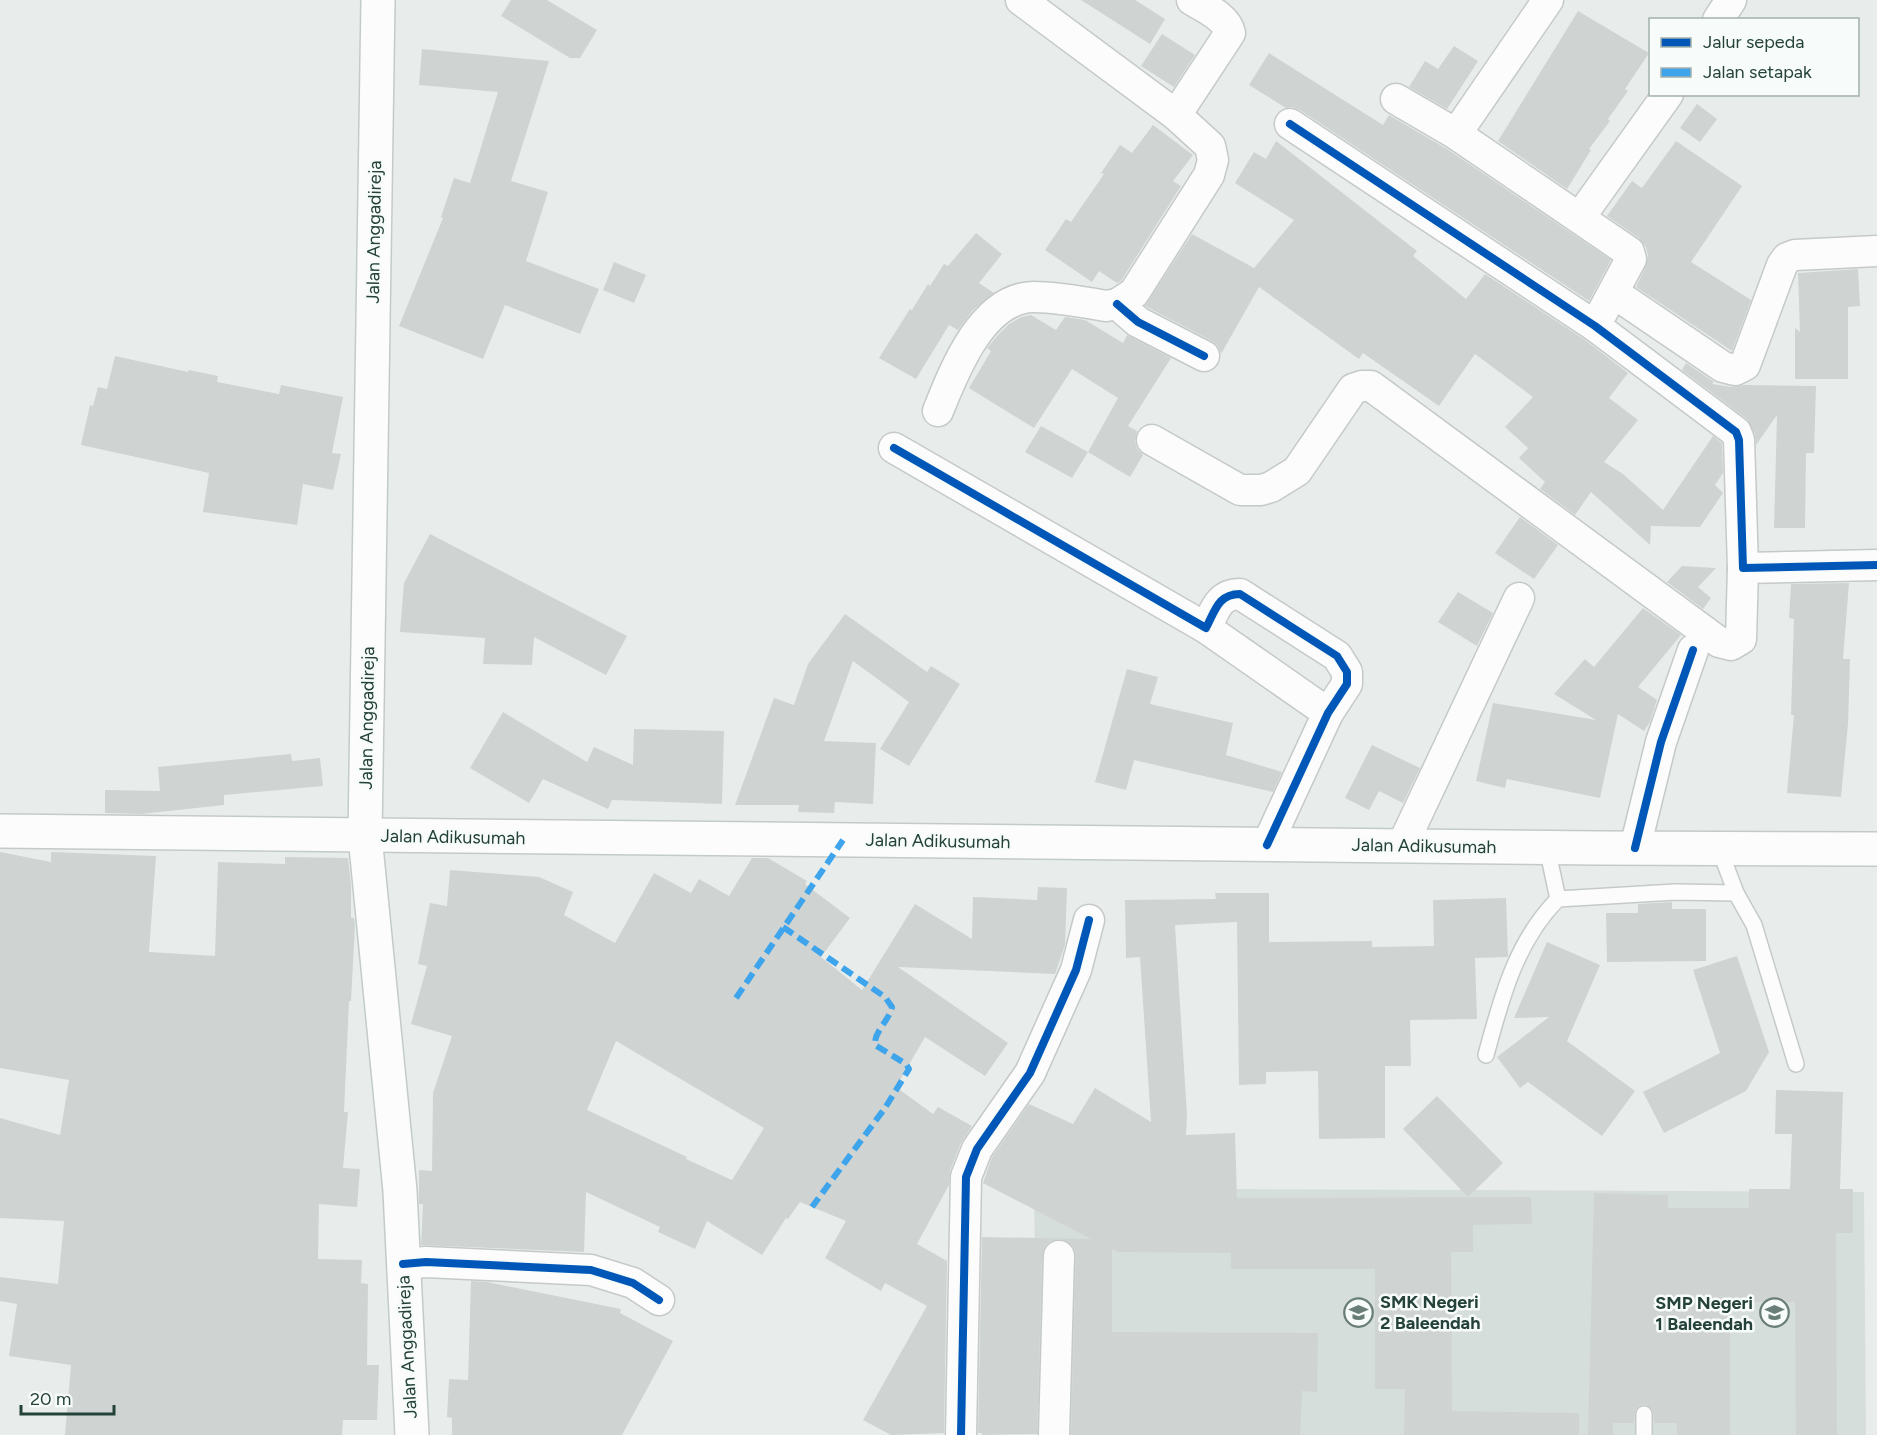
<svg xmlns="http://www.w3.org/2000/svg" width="1877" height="1435" font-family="Figtree,sans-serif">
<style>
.built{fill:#d6dedb}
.building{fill:#cfd4d2;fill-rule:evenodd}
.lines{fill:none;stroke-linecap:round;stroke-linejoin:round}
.lane-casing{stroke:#c5cac8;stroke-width:18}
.street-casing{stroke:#c5cac8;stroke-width:33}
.secondary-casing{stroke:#c3cbc8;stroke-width:36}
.lane{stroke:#fcfcfc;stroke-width:15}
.street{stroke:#fcfcfc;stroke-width:30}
.secondary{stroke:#fcfcfc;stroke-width:33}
.quiet{stroke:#3ea4ec;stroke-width:6;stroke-dasharray:12 6;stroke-linecap:butt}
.cycleway-casing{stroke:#f7fbf9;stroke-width:11}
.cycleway{stroke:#0057b8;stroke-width:8}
.labels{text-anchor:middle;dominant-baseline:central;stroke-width:5;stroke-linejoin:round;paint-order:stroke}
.street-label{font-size:18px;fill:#24423a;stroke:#f7fbf9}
.poi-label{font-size:18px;font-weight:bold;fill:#24423a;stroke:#f7fbf9;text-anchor:start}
</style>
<rect width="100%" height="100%" fill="#e8edeb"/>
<!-- built -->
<path class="built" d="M1034,1188L1864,1192L1866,1435H1037Z"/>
<!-- building -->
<g class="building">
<path d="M511,0H547L597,30L580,58H570L501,16Z"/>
<path d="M1081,0H1135L1165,19L1150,44Z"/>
<path d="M1578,11L1649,53L1625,89L1628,91L1608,119L1610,121L1589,149L1591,150L1567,189L1498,141Z"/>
<path d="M1162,34L1195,55L1174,87L1141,66Z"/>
<path d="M1454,46L1478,61L1447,109L1409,87L1425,61L1438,69Z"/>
<path d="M422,49L549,61L511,181L548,192L526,261L599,289L580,334L505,305L483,359L399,326L443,218L441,217L454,178L470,183L498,92L419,85Z"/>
<path d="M1269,53L1383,125L1389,115L1447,149L1611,260L1589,301L1300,110L1292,107L1286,108L1249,85Z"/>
<path d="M1697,104L1717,119L1700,142L1680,128Z"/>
<path d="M1153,125L1193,155L1173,181L1181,186L1121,281L1117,283L1099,271L1092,282L1045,250L1066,219L1071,222L1104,174L1101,173L1120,145L1132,153Z"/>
<path d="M1276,141L1417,251L1413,256L1466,299L1485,274L1585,340L1628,373L1609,398L1638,420L1604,462L1623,474L1663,510L1713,436L1722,443L1723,473L1715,485L1723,493L1700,527L1651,526L1650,545L1591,492L1575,515L1540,489L1545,482L1519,458L1528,448L1505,427L1533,397L1475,354L1439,406L1363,353L1359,359L1259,287L1221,354L1218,346L1212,341L1145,306L1192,234L1254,268L1294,220L1235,183L1254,152L1266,159Z"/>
<path d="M1676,141L1742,186L1691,262L1751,300L1732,351L1636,287L1646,266L1648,255L1646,247L1639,238L1607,216L1632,181L1642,188Z"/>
<path d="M976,233L1002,254L979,283L994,293L973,310L958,330L949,325L916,379L879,358L910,309L912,310L928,284L930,286L944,264L948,266Z"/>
<path d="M614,262L646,275L634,303L603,290Z"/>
<path d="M1858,269L1860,306L1848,307V379H1795V328L1800,332L1798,273Z"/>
<path d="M1031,315L1056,330L1065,317L1085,320L1123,343L1127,335L1171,358L1128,426L1137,431L1135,441L1137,449L1143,455L1130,477L1088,452L1118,398L1072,369L1034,428L969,388L991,351L987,348L998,335L1009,324L1021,317Z"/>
<path d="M115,356L188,372L189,370L218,376L217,382L279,394L281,385L343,397L332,453L341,454L333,490L303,484L297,525L203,512L209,473L81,445L90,405L93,406L98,387L107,389Z"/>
<path d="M1686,363L1714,382L1712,384L1732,387L1744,385L1816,386L1814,453H1806L1805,528H1774L1777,415L1756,445L1755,434L1747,419L1682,370Z"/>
<path d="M1041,426L1088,452L1072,478L1025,452Z"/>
<path d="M1520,517L1558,545L1534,579L1495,553Z"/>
<path d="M430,534L627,636L606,675L534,637L532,665L483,664L485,638L400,632L404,583Z"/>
<path d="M1682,566L1716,568L1698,587L1711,598L1703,609L1667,582Z"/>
<path d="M1849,583L1843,659H1850L1848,724L1841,797L1787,793L1794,715H1791L1794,619L1789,618L1791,584Z"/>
<path d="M1458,592L1493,613L1477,646L1438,622Z"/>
<path d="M1643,608L1681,635L1638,687L1657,700L1650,722L1644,731L1618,714L1600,798L1507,779L1505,788L1476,781L1493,703L1596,720L1554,694L1585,659L1594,667Z"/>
<path d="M845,614L927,672L931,666L960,684L909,766L880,749L909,702L853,661L824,741L876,743L873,804L835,802L834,813L798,812L799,805H735L774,698L794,705L808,664Z"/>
<path d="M1127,669L1158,677L1150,704L1233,723L1226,755L1282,772L1273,792L1134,760L1126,790L1095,782Z"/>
<path d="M503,712L587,762L594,747L633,765L634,729L724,731L722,804L612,800L608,809L543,779L529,803L470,768Z"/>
<path d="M1372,745L1420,768L1403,803L1379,791L1369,810L1345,798Z"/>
<path d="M291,754L292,761L320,758L323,786L224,795V805L141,814L105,813V790L160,791L158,767Z"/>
<path d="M0,852L51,862V852L156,856L149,952L215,956L218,862L285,864V857L348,858L351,886V918H354L355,925L351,1001H349L344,1112H348L343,1168L360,1169L357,1207L319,1204L318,1259L362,1260L361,1283L368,1284L367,1365H379L377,1420H343L342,1435H65L71,1365L9,1356L17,1304L0,1301V1277L58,1284L64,1221L0,1218V1118L60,1135L69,1080L0,1068Z"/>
<path d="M752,858H768L807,881L805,884L850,918L821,957L862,990L915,904L972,939L973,897L1037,900L1038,887L1067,888L1065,945L1055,974L898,967L1008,1043L985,1076L925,1037L896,1087L933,1114L938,1107L972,1126L961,1143L950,1171L949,1185L917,1244L947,1261L944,1433L891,1435L863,1420L927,1306L885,1283L881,1291L825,1258L846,1221L800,1202L788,1219L786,1218L762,1255L707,1221L695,1249L658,1232L660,1227L586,1192L584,1252L421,1245L423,1204H419V1170L432,1171L433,1093L452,1036L411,1024L427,966L418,964L430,903L447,906L450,870L539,877L573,892L564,915L615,943L654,873L691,893L699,879L729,896ZM616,1041L764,1128L732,1180L686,1159L687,1157L587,1110Z"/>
<path d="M1215,893H1269V942L1372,941V947L1434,946L1433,900L1506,898L1508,957L1475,958L1477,1019L1410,1020L1411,1066H1385V1138L1319,1139L1318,1071L1266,1072V1084L1239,1085L1237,922L1175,925L1187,1115L1186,1135L1235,1133L1237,1198L1531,1197L1532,1224L1473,1225V1252H1451L1452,1411L1579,1413V1435H1404L1405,1389H1375V1269H1231V1253L1118,1252L1112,1249V1332L1318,1333L1317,1392L1302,1391L1300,1435H1071L1076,1256L1074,1248L1068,1242L1059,1239L1050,1241L1045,1246L1042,1256L1037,1434L982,1435V1433H978L982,1237L1091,1239L983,1183L992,1157L1029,1104L1073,1124L1095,1088L1151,1122L1140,957L1126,958L1125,900L1216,899Z"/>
<path d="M1672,902V909H1706V961L1607,962L1606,913H1638V904Z"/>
<path d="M1547,942L1600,965L1567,1041L1635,1091L1602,1136L1528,1082L1520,1088L1497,1057L1549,1017L1514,1018Z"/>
<path d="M1737,956L1769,1052L1746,1091L1664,1133L1643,1092L1720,1053L1693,970Z"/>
<path d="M1776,1090L1843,1092L1840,1189H1853V1233H1836L1837,1435H1796L1795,1302H1730V1435H1677V1423H1654L1653,1410L1645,1404L1640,1405L1635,1410L1634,1423H1613V1435H1588L1594,1193L1668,1195V1208H1749V1189H1790L1792,1134H1775Z"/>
<path d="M1437,1096L1503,1163L1468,1197L1403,1129Z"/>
<path d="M471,1281L487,1282L621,1309L620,1313L673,1341L622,1435H452V1418L447,1417L449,1379L468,1380Z"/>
</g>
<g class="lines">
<defs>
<g id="lane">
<path d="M1547,848L1558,899"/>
<path d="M1719,848L1736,893L1754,925L1796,1064"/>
<path d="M1486,1055C1501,999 1516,941 1558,899L1675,892L1736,893"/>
<path d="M1644,1414V1435"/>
</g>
<g id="street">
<path d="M1718,20L1731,0"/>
<path d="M1396,99L1456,134L1629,252L1631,259L1595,326"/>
<path d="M1176,115L1230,33C1227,17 1205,8 1192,0"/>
<path d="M1290,124L1595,326L1736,432L1739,440L1743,568L1877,565"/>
<path d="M1456,134L1548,0"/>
<path d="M1580,217L1668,94"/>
<path d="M1614,293L1723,367L1735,370L1745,365L1782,265L1787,258L1795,255L1877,251"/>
<path d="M1117,304L1138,322L1204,356"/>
<path d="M938,411C954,371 982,298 1033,297C1055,297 1084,302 1106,306L1117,304L1134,293L1209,175L1213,160L1210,146L1176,115L1021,0"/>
<path d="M1152,440L1240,490H1261L1271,487L1297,471L1353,389L1362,386H1371L1719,642L1731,645L1741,639L1743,568"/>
<path d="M894,448L1206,628C1215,611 1218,594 1240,594L1337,656L1347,672V684L1328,713L1267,845"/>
<path d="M1206,628L1328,713"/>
<path d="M1402,846L1519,598"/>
<path d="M1635,848L1661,742L1693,650"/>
<path d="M403,1264L426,1262L591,1270L633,1283L659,1300"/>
<path d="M961,1435L966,1177L977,1149L1030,1073L1076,970L1089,920"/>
<path d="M1054,1435L1059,1256"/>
</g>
<g id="secondary">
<path d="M378,0L365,836L400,1191L412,1435"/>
<path d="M0,831L1599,848L1877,849"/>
</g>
</defs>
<!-- lane casing -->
<use href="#lane" class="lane-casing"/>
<!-- street casing -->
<use href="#street" class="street-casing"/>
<!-- secondary casing -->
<use href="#secondary" class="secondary-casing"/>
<!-- lane -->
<use href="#lane" class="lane"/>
<!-- street -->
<use href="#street" class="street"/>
<!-- secondary -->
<use href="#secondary" class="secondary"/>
<!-- quiet -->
<g class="quiet">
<path d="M783,927L885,997L892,1007C889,1021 874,1031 875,1045L906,1064L909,1069L885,1108L812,1207"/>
<path d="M736,998L843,840"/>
</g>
<defs>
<g id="cycleway">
<path d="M1290,124L1595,326L1736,432L1739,440L1743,568L1877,565"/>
<path d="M1117,304L1138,322L1204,356"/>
<path d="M894,448L1206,628C1215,611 1218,594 1240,594L1337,656L1347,672V684L1328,713L1267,845"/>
<path d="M1635,848L1661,742L1693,650"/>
<path d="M403,1264L426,1262L591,1270L633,1283L659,1300"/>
<path d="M961,1435L966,1177L977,1149L1030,1073L1076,970L1089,920"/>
</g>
</defs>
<!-- cycleway casing -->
<use href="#cycleway" class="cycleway-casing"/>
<!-- cycleway -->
<use href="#cycleway" class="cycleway"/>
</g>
<!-- icons -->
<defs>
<symbol id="school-ring" viewBox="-11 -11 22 22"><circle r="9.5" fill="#f7fbf9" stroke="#697e78" stroke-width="1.5"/><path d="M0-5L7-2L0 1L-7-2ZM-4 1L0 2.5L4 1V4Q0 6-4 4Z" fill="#697e78"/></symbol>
</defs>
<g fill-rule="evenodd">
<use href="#school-ring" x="1342" y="1296" width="33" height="33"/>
<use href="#school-ring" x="1758" y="1296" width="33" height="33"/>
</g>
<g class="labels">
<!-- street labels -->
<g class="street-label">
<text transform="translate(374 232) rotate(-89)">Jalan Anggadireja</text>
<text transform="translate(367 718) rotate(-89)">Jalan Anggadireja</text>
<text transform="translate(453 837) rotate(1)">Jalan Adikusumah</text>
<text transform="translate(938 841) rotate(1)">Jalan Adikusumah</text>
<text transform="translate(1424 846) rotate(1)">Jalan Adikusumah</text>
<text transform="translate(407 1347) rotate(-93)">Jalan Anggadireja</text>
</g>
<!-- poi labels -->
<g class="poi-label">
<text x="1380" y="1302">SMK Negeri<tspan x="1380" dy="21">2 Baleendah</tspan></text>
<text x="1753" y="1303" text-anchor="end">SMP Negeri<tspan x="1753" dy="21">1 Baleendah</tspan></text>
</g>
</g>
<!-- legend -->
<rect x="1649" y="18" width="210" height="78" fill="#f7fbf9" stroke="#a3b1ad" stroke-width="1.5"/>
<rect x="1661" y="38" width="30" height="9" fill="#0057b8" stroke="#a3b1ad" stroke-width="1.5"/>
<text x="1703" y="48" font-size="18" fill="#24423a">Jalur sepeda</text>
<rect x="1661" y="68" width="30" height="9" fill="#3ea4ec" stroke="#a3b1ad" stroke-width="1.5"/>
<text x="1703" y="78" font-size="18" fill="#24423a">Jalan setapak</text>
<!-- scale -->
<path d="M21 1405v9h93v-9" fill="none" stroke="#24423a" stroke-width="3"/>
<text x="30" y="1405" font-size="18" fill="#24423a" stroke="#f7fbf9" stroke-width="4.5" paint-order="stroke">20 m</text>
</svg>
